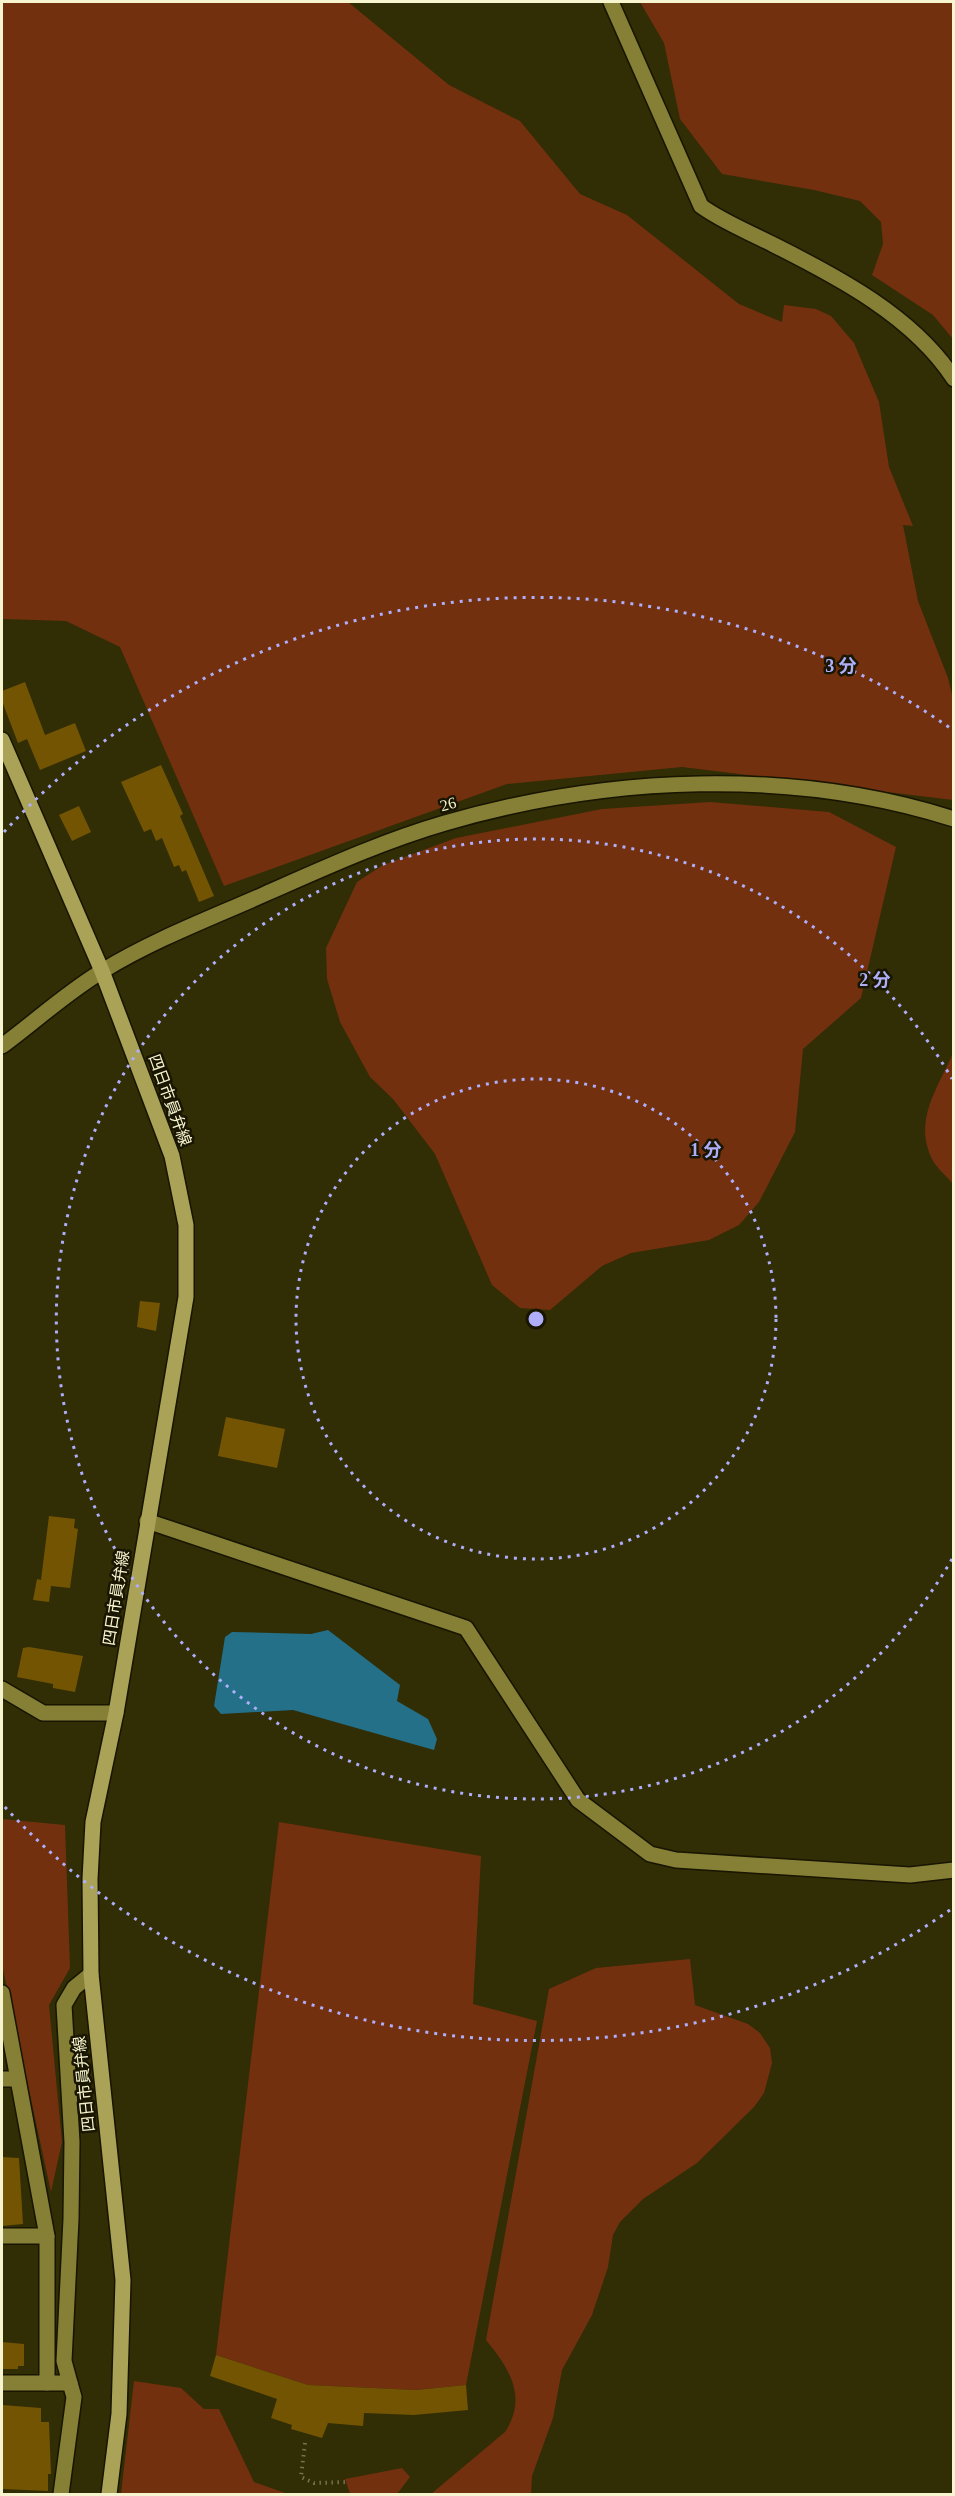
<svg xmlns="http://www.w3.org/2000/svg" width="955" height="2496" font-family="'Times New Roman','Noto Sans JP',serif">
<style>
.green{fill:#72300f}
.water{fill:#247088}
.building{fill:#735403}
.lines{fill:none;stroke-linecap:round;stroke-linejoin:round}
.minor-casing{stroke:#181501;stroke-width:18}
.major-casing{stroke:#181501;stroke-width:18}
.path{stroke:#76724c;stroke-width:4;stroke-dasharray:1.5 4.5;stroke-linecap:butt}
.minor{stroke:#867f36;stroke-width:15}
.major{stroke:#a9a257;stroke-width:15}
.ring{fill:none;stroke:#aeaefa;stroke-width:3;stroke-dasharray:3 6}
.labels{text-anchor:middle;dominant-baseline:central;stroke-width:5;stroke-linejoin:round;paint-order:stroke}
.street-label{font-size:16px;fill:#f7f4d0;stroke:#181500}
.centre{fill:#aeaefa;stroke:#181500;stroke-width:3}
.ring-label{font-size:18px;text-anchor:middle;font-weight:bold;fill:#aeaefa;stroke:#181500;stroke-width:5;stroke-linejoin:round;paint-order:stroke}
</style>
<rect width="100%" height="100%" fill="#312d05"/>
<!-- green -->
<g class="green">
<path d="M2,2H348L449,85L520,121L580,194L627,215L739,304L782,322L784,305L816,309L831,316L854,343L879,402L889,467L913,526L903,525L918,601L948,678L953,699V800L682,767L507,784L224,886L120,647L66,621L2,619Z"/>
<path d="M640,2H953V339L933,315L872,275L883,244L881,222L860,201L814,190L722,174L680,119L664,43Z"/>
<path d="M710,802L829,812L896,847L861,998L803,1049L795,1132L759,1202L739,1225L709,1240L631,1253L602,1266L550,1310L520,1308L492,1285L435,1154L393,1099L370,1077L340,1022L327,979L326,948L357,882L383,865L456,838L602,809Z"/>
<path d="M953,1053V1184C947,1176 936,1168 932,1159C913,1120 938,1088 953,1053Z"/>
<path d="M2,1819L65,1825L70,1968L49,2005L62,2142L51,2192L2,1965Z"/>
<path d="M279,1822L481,1856L473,2004L537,2021L466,2385L416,2390L308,2385L216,2355Z"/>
<path d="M690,1959L695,2005L748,2024L760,2033L770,2048L772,2063L764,2093L754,2107L697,2163L643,2199L620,2222L613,2235L608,2267L592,2315L562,2370L553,2418L532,2476L531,2494H431L505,2432C528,2397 509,2368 486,2340L549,1989L596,1968Z"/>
<path d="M134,2381L181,2388L204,2409H219L254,2482L288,2494H121Z"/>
<path d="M402,2468L410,2477L397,2494H350L345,2479Z"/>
</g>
<!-- water -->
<path class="water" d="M328,1630L400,1685L397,1701L428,1719L437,1739L434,1750L293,1710L221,1714L214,1706L225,1637L232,1632L311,1634Z"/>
<!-- building -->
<g class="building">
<path d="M25,682L45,735L75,723L86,751L40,770L27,739L18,743L2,701V691Z"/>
<path d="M161,765L183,814L180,816L214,896L199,902L186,870L182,872L179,865L174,867L162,838L156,841L151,829L144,832L121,782Z"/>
<path d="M79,806L91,832L72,841L59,815Z"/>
<path d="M140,1301L160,1303L156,1331L137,1327Z"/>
<path d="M226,1417L285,1429L277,1468L218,1456Z"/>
<path d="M49,1516L75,1519L74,1528L78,1529L70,1588L51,1586L49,1602L33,1600L37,1579L41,1580Z"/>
<path d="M29,1647L83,1656L75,1692L53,1688V1684L17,1677L23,1648Z"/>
<path d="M2,2157L19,2158L23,2224L2,2226Z"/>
<path d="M2,2342L24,2344V2366H18V2369H2Z"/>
<path d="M216,2355L308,2385L416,2390L466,2385L468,2410L414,2415L364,2413L363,2426L328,2423L322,2438L291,2429L292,2425L271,2418L277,2399L210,2376Z"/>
<path d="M2,2405L41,2408V2422H49L51,2474H48V2491L2,2489Z"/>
</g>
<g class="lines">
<defs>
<g id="minor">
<path d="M611,2L701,206C723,222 749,232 774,245C838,277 914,317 954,379"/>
<path d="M2,1046C36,1021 67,992 104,970C155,939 211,918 265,894C324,868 383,841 445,823C607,776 791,767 954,819"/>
<path d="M147,1521L466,1628L578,1800L650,1854L676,1860L910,1875L954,1870"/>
<path d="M2,1689L43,1713H116"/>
<path d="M2,1993L47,2236V2383"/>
<path d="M2,2079H17"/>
<path d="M2,2236H47"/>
<path d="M2,2383H70L64,2361L71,2219L72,2142L64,2005L74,1988L91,1974"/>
<path d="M61,2494L74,2397L70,2383"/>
</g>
<path id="major" d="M2,740L102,971L172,1156L186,1225V1297L116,1713L93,1822L90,1879L91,1974L123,2280L119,2414L109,2494"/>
</defs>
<!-- minor casing -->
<use href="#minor" class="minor-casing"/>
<!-- major casing -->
<use href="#major" class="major-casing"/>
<!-- path -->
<path class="path" d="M305,2443L301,2477L314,2483L349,2482"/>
<!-- minor -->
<use href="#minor" class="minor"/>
<!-- major -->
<use href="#major" class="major"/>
</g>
<!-- distance rings -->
<g class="ring">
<circle cx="536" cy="1319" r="240"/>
<path d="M952 1559A480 480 0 1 1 952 1079"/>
<path d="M950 1910A721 721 0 0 1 4 1806M4 832A721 721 0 0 1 950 728"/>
</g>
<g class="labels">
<!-- street labels -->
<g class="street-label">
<text transform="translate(448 804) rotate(-15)">26</text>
<text transform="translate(170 1100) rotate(70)">四日市員弁線</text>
<text transform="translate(116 1598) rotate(-81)">四日市員弁線</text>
<text transform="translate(84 2084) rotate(-96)">四日市員弁線</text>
</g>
</g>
<circle cx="536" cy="1319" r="9" class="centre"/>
<g class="ring-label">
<text x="841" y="672">3 分</text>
<text x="875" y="986">2 分</text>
<text x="706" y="1156">1 分</text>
</g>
<!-- border -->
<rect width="955" height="2496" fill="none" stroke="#f7f4d0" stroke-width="6"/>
</svg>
